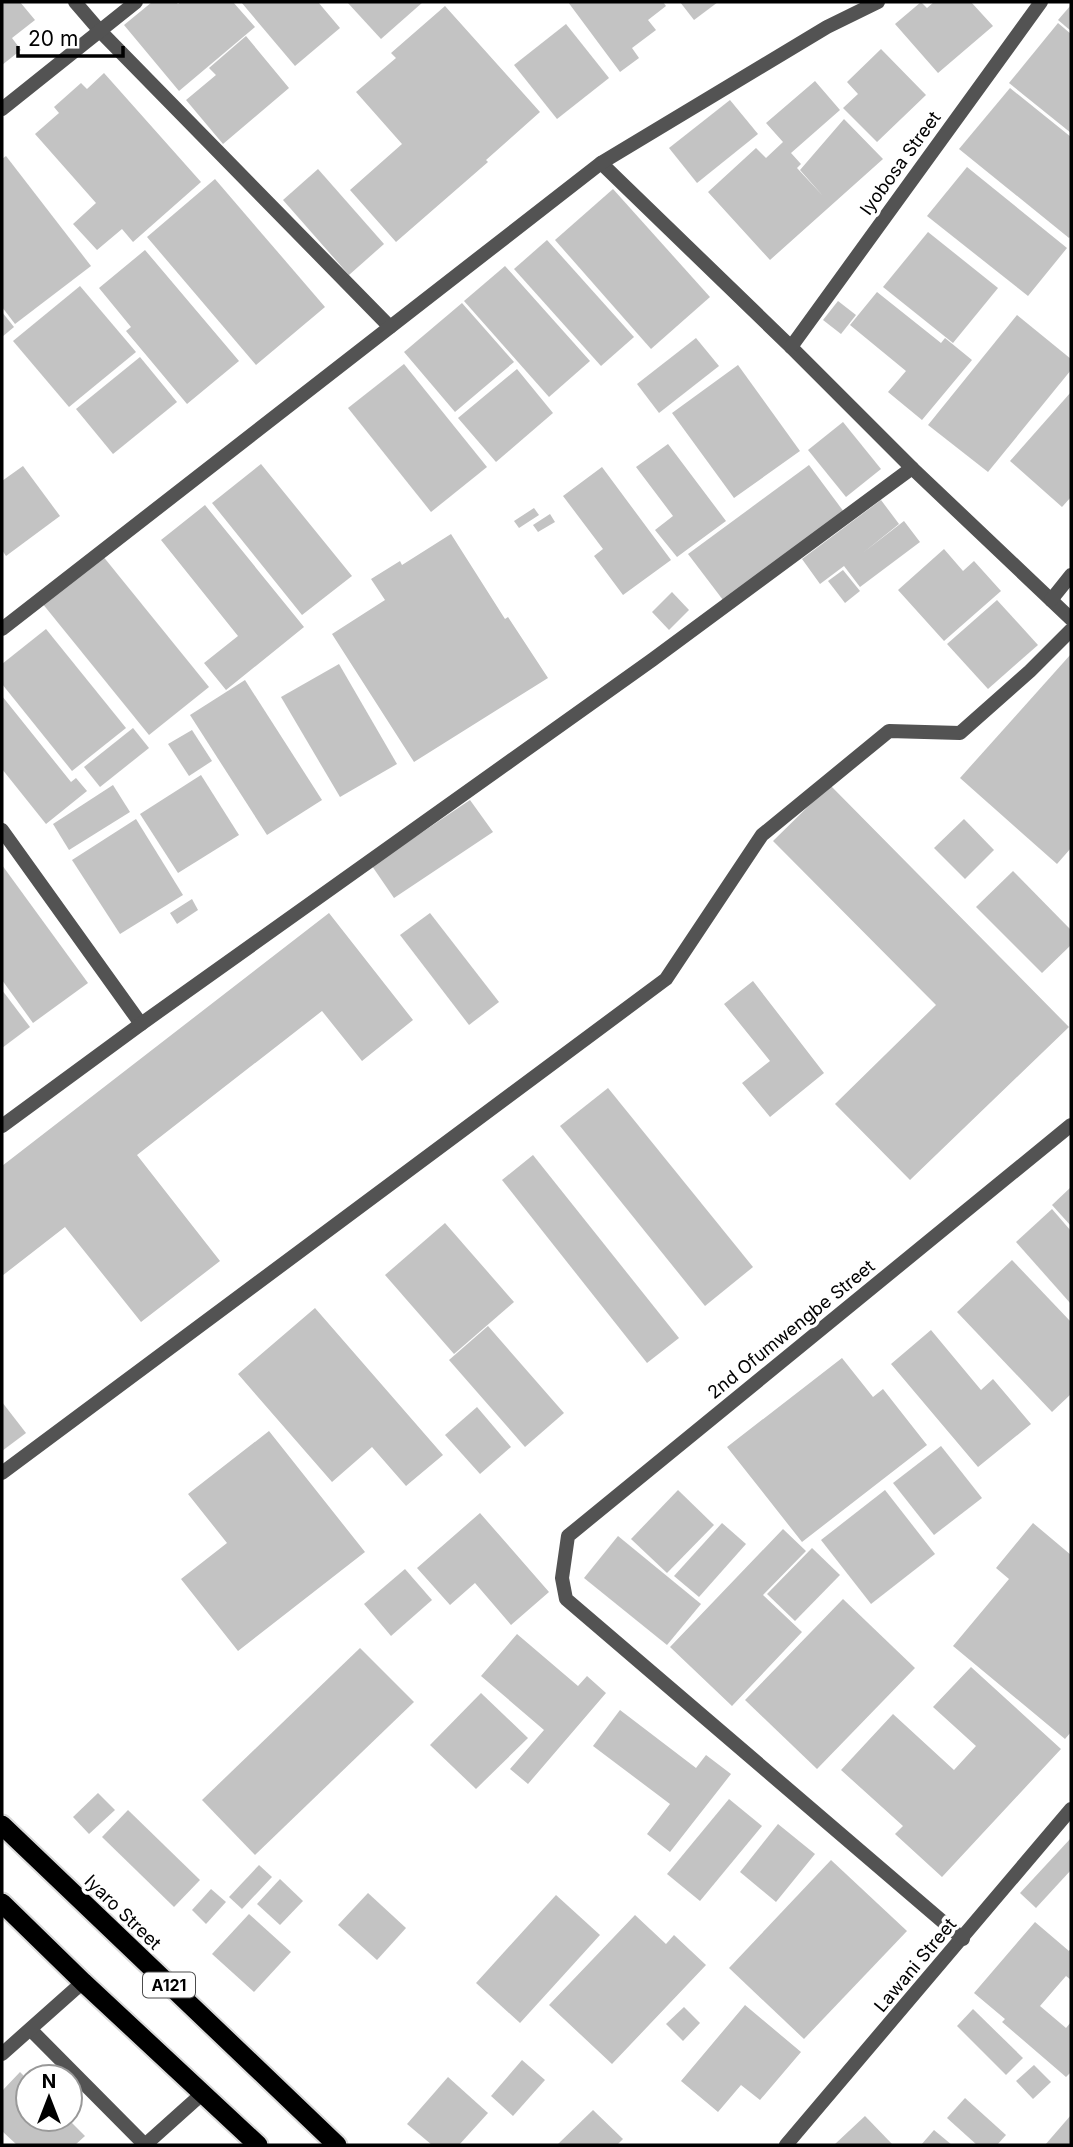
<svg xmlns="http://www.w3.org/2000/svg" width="1073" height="2147" font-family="Inter,sans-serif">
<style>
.building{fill:#c3c3c3}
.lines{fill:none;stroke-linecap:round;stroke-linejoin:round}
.trunk-casing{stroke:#dbdbdb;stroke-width:23}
.service{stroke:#535353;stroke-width:14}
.minor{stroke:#535353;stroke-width:14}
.trunk{stroke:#000;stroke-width:19}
.labels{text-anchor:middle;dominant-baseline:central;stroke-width:7;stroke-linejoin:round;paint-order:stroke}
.shield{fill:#fff;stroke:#4c4c4c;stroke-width:2}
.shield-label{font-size:16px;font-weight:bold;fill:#000}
.street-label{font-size:18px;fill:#000;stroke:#fff}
</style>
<rect width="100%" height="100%" fill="#fff"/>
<!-- building -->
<g class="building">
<path d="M2,2H20L35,20L12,38L21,50L2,65Z"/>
<path d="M152,2H176L178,4L181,2H233L255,27L179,91L124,25Z"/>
<path d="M241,2H318L340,28L295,66Z"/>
<path d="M347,2H423L381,39Z"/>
<path d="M568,2H663L666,6L648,20L656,30L632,48L639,58L620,72Z"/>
<path d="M680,2H718L694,20Z"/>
<path d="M921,2L927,8L934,2H971L993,26L938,73L895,24Z"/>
<path d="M1071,5V31L1058,20Z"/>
<path d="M445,6L540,112L486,160L488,162L396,242L350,190L402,144L356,92L396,58L391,53Z"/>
<path d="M1058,23L1071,34V133L1009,83Z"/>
<path d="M566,24L609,78L557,119L514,65Z"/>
<path d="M246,36L289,88L223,144L186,100L216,75L209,68Z"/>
<path d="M881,49L926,95L877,142L843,108L858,94L847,82Z"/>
<path d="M104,73L201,182L133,242L122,229L97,250L73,224L96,203L35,134L59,113L54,107L81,83L87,89Z"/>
<path d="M815,81L840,110L791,153L801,164L797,168L823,196L800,170L844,119L883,159L770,260L708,192L756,148L766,158L783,142L766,123Z"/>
<path d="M1010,88L1071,137V236L1069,238L959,149Z"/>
<path d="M730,100L758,134L697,183L669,148Z"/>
<path d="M6,156L91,266L15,324L2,307V159Z"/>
<path d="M967,167L1067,248L1028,296L927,216Z"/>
<path d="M318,169L384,244L349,275L283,200Z"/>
<path d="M215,179L325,307L256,365L147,237Z"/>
<path d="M613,189L710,297L651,349L555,240Z"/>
<path d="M928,232L998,288L953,343L883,287Z"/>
<path d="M547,240L634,337L601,366L514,269Z"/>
<path d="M145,250L239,361L187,404L126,331L131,327L99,288Z"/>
<path d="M505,266L590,361L549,397L464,301Z"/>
<path d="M80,286L136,352L69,407L13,341Z"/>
<path d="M877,292L941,343L945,338L972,360L922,420L888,392L906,371L850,325Z"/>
<path d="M838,301L856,315L841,334L823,320Z"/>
<path d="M462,303L514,362L455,412L404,352Z"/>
<path d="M2,312L14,327L2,337Z"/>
<path d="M1017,315L1071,359V370L988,472L928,425Z"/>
<path d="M696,338L719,366L659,413L637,384Z"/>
<path d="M140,357L177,402L113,454L76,409Z"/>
<path d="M404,364L487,467L431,512L348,408Z"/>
<path d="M738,365L800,451L734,498L672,413Z"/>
<path d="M517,369L553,413L496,462L458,418Z"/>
<path d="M1071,392V497L1062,507L1010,461Z"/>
<path d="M843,422L881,469L846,497L808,450Z"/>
<path d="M668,444L726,521L677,557L655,530L673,516L636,467Z"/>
<path d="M261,464L352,576L302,615L212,503Z"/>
<path d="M809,465L844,512L723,600L688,554Z"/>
<path d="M23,466L60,516L6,556L2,550V481Z"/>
<path d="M602,467L671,560L623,595L594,556L603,549L563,496Z"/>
<path d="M881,500L899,524L864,552L904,521L920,542L860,587L844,566L820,584L802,559Z"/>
<path d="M205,505L304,627L226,690L204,663L238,636L161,540Z"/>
<path d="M534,508L539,515L519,528L514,521Z"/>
<path d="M550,514L555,522L538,532L533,525Z"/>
<path d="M451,534L505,619L508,617L548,678L414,762L332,634L385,600L371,579L400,561L402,565Z"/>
<path d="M944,549L963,571L974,561L1001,591L944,641L898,590Z"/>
<path d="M102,555L209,687L149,735L42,603Z"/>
<path d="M843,570L860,591L845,603L828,581Z"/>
<path d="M672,592L689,610L669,630L652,612Z"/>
<path d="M997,600L1038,645L988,689L947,644Z"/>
<path d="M46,629L126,728L72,771L2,684V664Z"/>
<path d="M1071,654V848L1057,864L960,778Z"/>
<path d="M339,664L397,764L340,797L281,697Z"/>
<path d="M245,680L322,800L267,835L190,715Z"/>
<path d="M2,696L71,782L76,778L87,791L46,824L2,769Z"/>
<path d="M133,728L149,748L100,787L84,767Z"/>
<path d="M192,730L212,761L189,776L168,744Z"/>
<path d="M201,775L239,835L178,873L140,814Z"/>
<path d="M113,785L130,812L69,850L53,824Z"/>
<path d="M830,785L1069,1027L910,1180L835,1104L936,1005L773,841Z"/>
<path d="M470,800L493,832L394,898L372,866Z"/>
<path d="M136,819L183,895L120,934L72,860Z"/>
<path d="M964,819L994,850L965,879L934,848Z"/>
<path d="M2,865L88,983L33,1023L2,980Z"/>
<path d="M1013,871L1071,930V945L1042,973L976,907Z"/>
<path d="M192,899L198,910L177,924L170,913Z"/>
<path d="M329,913L413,1020L362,1061L322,1011L137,1155L220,1261L141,1322L65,1227L2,1276V1166Z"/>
<path d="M430,913L499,1002L469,1025L400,935Z"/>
<path d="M753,981L824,1073L770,1117L742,1083L770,1061L724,1004Z"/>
<path d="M2,990L30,1027L2,1048Z"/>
<path d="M608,1088L753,1267L705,1306L560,1126Z"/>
<path d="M533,1155L679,1338L647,1363L502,1180Z"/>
<path d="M1071,1187V1226L1052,1205Z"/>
<path d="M1052,1209L1071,1231V1304L1016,1242Z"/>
<path d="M445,1223L514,1302L454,1354L385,1275Z"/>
<path d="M1012,1260L1071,1322V1394L1052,1412L957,1312Z"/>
<path d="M315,1308L443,1455L406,1486L372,1447L332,1482L238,1374Z"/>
<path d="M488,1326L564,1413L525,1447L449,1360Z"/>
<path d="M931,1330L981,1390L993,1379L1031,1424L978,1467L891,1364Z"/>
<path d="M842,1358L873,1397L883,1389L927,1445L802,1542L727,1447Z"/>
<path d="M2,1402L26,1433L2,1451Z"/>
<path d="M477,1407L511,1447L480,1474L445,1435Z"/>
<path d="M269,1431L365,1552L238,1651L181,1579L227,1543L188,1494Z"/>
<path d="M941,1446L982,1498L934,1535L893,1483Z"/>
<path d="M678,1490L714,1525L667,1573L631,1539Z"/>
<path d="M885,1490L935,1554L871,1604L821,1540Z"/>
<path d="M480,1513L549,1592L511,1625L475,1583L450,1605L417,1568Z"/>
<path d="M722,1523L746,1544L699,1597L674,1576Z"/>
<path d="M1033,1523L1071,1555V1732L1065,1739L953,1646L1009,1579L996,1568Z"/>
<path d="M783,1529L806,1551L763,1595L802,1632L732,1706L670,1647Z"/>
<path d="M618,1536L701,1604L667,1645L584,1578Z"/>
<path d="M812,1548L840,1575L795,1621L767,1594Z"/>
<path d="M405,1569L432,1600L391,1636L364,1604Z"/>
<path d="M843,1599L915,1668L817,1769L745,1700Z"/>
<path d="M517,1634L578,1686L587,1676L606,1693L528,1784L510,1769L544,1730L481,1676Z"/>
<path d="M360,1648L414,1702L255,1855L202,1800Z"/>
<path d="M971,1667L1061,1749L942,1877L895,1834L903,1826L841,1770L893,1714L954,1770L976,1746L933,1707Z"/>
<path d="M481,1693L528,1738L476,1789L430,1745Z"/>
<path d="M620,1710L696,1768L706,1755L731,1774L670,1852L647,1834L670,1804L593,1746Z"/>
<path d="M98,1793L115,1810L89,1834L73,1817Z"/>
<path d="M729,1799L762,1826L700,1901L667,1874Z"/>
<path d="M128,1810L200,1880L174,1907L102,1837Z"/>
<path d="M778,1824L815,1854L776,1902L740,1872Z"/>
<path d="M1071,1838V1870L1036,1908L1020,1893Z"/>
<path d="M831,1860L907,1931L804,2039L729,1968Z"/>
<path d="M259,1865L272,1877L242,1909L229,1897Z"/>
<path d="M280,1879L303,1901L280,1925L257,1904Z"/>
<path d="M211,1889L226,1902L206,1924L192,1910Z"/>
<path d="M368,1893L406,1928L377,1960L338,1925Z"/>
<path d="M556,1895L600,1935L520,2023L476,1983Z"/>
<path d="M249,1914L291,1952L254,1992L212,1954Z"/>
<path d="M635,1915L666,1944L674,1935L706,1965L612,2064L549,2005Z"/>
<path d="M1035,1922L1069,1951L1071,1948V1980L1066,1976L1040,2006L1066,2028L1071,2022V2072L1066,2077L1002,2022L1005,2019L974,1993Z"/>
<path d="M745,2005L801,2052L760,2100L741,2085L718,2112L681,2081Z"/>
<path d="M684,2007L700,2023L683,2041L666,2024Z"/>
<path d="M973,2009L1023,2058L1006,2075L957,2026Z"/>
<path d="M522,2060L545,2080L513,2116L491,2096Z"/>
<path d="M1034,2065L1051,2082L1033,2099L1016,2081Z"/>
<path d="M20,2072L28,2080V2119H68L85,2136L75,2145H17L2,2131V2091Z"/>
<path d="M448,2077L488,2113L459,2145H432L407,2124Z"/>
<path d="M965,2098L1006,2135L997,2145H977L947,2118Z"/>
<path d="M593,2110L623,2139L617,2145H557Z"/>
<path d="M1071,2115V2145H1045Z"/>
<path d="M865,2116L893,2145H834Z"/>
<path d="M934,2130L952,2145H921Z"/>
</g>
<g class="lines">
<defs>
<g id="trunk">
<path d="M2,1825L337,2145"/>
<path d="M2,1903L83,1982L258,2145"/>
</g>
</defs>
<!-- trunk casing -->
<use href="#trunk" class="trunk-casing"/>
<!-- service -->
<g class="service">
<path d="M2,1473L666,979L762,835L889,731L960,733L1030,671L1071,630"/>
<path d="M31,2030L145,2145"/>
<path d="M2,2054L83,1982"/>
<path d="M145,2145L203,2093"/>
</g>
<!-- minor -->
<g class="minor">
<path d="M75,2L100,31L390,327"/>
<path d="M2,109L136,2"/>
<path d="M601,163L791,347L912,468L1071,619"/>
<path d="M791,347L1041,2"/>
<path d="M1051,600L1071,575"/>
<path d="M2,629L601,163L827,27L878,2"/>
<path d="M2,830L141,1024"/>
<path d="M2,1126L141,1024L652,660L912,468"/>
<path d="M963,1939L566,1599L562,1578L568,1536L1071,1125"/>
<path d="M786,2145L1071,1809"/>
</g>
<!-- trunk -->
<use href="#trunk" class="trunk"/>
</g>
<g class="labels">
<!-- shield labels -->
<rect class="shield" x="143" y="1972.5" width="52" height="25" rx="5"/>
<g class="shield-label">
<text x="169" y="1985">A121</text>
</g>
<!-- street labels -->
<g class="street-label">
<text transform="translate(900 163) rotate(-54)">Iyobosa Street</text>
<text transform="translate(791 1329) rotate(-39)">2nd Ofumwengbe Street</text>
<text transform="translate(123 1912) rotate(44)">Iyaro Street</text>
<text transform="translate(915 1965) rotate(-50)">Lawani Street</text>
</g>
</g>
<!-- border -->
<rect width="1073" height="2147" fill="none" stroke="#000000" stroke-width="7"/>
<!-- north arrow -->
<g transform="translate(49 2098)"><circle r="33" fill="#ffffff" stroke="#999999" stroke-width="2"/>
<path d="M0-5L12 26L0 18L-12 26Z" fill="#000000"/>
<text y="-10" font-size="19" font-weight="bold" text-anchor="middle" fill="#000000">N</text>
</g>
<!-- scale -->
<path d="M18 46v10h105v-10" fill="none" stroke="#000000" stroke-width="3.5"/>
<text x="28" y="46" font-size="21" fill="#000000" stroke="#ffffff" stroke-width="5" paint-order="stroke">20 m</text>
</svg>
